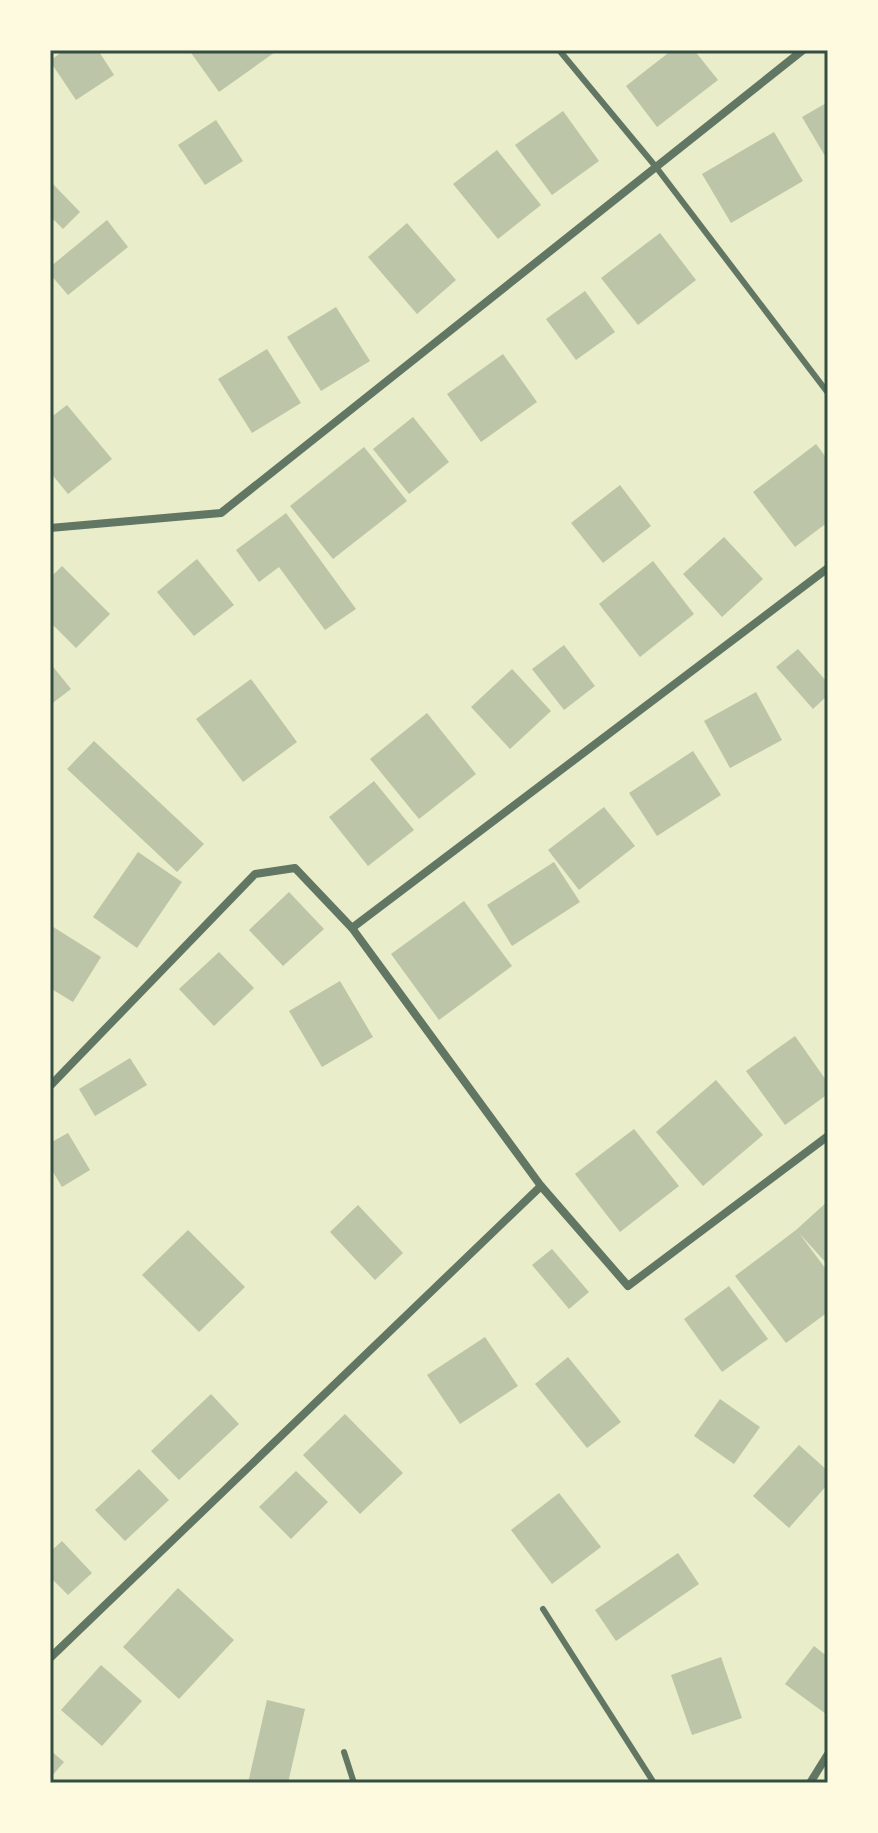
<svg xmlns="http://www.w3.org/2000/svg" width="878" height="1833" font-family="'Crimson Pro',serif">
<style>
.building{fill:#bcc5a7}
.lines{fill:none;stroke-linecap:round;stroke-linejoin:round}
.service{stroke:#617663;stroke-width:6}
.minor{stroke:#617663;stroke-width:8}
.neatline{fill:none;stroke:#344e41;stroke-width:3}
</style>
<rect width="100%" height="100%" fill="#e9edc9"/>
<!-- building -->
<g class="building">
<path d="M64,50H98L114,75L76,100L50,61Z"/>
<path d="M189,50H278L219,92Z"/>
<path d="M672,50H694L718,80L657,127L626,86Z"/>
<path d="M828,102V161L802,117Z"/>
<path d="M563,111L599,161L552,195L515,145Z"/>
<path d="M216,120L243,161L205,185L178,145Z"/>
<path d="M774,132L803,181L731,223L702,174Z"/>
<path d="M497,150L541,205L498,239L453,184Z"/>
<path d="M50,181L80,212L63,229L50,216Z"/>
<path d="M107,220L128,247L68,295L50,274V267Z"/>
<path d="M407,223L456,280L417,314L368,257Z"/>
<path d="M660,233L696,280L638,325L601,278Z"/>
<path d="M585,291L615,332L576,360L546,319Z"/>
<path d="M336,307L370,361L321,391L287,337Z"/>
<path d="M267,349L301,403L252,433L218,379Z"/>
<path d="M503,354L537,402L481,442L447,394Z"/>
<path d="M67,405L112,459L68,494L50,472V418Z"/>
<path d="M413,417L449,462L409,494L373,449Z"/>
<path d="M816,444L828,460V522L795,547L753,492Z"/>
<path d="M364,447L407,501L333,559L290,506Z"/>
<path d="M620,485L651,526L603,563L571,523Z"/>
<path d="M286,513L356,609L325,630L279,567L259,582L236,550Z"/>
<path d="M724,537L763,579L722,617L683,574Z"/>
<path d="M197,559L234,605L194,636L157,592Z"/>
<path d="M653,561L694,614L640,657L599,604Z"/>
<path d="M62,566L110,614L76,648L50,622V578Z"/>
<path d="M564,645L595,686L564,710L532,669Z"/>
<path d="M798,649L828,683V695L813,709L776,667Z"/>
<path d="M50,663L71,689L50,705Z"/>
<path d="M512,669L551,711L510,749L471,707Z"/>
<path d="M251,679L297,742L243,782L196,719Z"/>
<path d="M756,692L782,740L730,768L704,721Z"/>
<path d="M427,713L476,774L419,819L370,759Z"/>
<path d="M94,741L204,844L177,872L67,769Z"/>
<path d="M693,751L721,795L657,836L629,793Z"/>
<path d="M374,781L414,830L368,866L329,817Z"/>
<path d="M604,807L635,846L579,890L548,850Z"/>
<path d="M138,852L182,882L137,948L93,917Z"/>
<path d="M554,862L580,902L512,946L487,905Z"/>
<path d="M289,892L324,929L283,966L249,930Z"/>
<path d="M464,901L512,966L439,1020L391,954Z"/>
<path d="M50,925L101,957L73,1002L50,988Z"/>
<path d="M219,952L254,988L214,1026L179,989Z"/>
<path d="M340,981L373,1037L322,1067L289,1011Z"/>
<path d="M795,1036L828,1083V1094L785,1125L746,1071Z"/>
<path d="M130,1058L147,1085L95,1116L79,1089Z"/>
<path d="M716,1080L763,1135L703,1186L656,1132Z"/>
<path d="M634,1129L679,1186L620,1232L575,1174Z"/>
<path d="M68,1133L90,1170L62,1187L50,1167V1143Z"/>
<path d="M828,1201V1265L799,1233L828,1272V1312L786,1343L735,1276L796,1230Z"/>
<path d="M358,1205L403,1253L375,1280L330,1232Z"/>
<path d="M188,1230L245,1287L199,1332L142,1275Z"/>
<path d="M552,1249L589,1292L569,1309L532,1265Z"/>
<path d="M729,1286L768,1339L722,1372L684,1319Z"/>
<path d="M485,1337L518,1386L460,1424L427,1375Z"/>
<path d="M568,1357L621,1422L587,1448L535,1384Z"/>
<path d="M211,1394L239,1424L179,1480L151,1451Z"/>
<path d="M720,1399L760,1427L734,1464L694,1436Z"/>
<path d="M345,1414L403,1473L360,1514L303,1455Z"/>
<path d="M799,1445L828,1471V1484L789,1528L753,1496Z"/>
<path d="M139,1469L169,1500L125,1541L95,1510Z"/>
<path d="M296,1471L328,1502L291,1539L259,1507Z"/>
<path d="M559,1493L601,1547L552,1584L511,1530Z"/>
<path d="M62,1541L92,1573L68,1595L50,1577V1552Z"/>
<path d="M678,1553L699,1584L616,1641L595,1610Z"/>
<path d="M178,1588L234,1640L179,1699L123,1647Z"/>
<path d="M814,1646L828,1657V1712L826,1714L785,1684Z"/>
<path d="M721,1657L742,1718L692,1735L671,1675Z"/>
<path d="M101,1665L142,1701L102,1746L61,1710Z"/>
<path d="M267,1700L305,1709L288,1783H248Z"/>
<path d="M50,1750L64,1762L50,1778Z"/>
</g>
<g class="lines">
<!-- service -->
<g class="service">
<path d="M559,50L656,167L828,393"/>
<path d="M543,1609L654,1783"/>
<path d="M344,1752L354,1783"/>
</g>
<!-- minor -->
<g class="minor">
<path d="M50,528L221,513L803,50"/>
<path d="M352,928L541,1186L628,1286L828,1136"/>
<path d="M50,1086L255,874L295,868L352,928L828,568"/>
<path d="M50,1658L541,1186"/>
<path d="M810,1783L828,1754"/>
</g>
</g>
<!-- border -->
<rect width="878" height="1833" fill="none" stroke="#fefae0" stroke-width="104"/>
<rect x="52" y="52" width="774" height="1729" class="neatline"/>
</svg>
